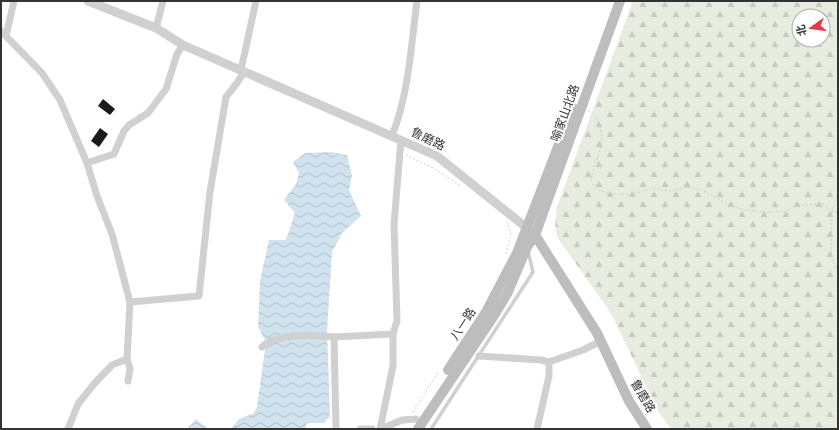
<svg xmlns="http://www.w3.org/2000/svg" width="839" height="430" font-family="Jost,'Noto Sans SC',sans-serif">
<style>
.forest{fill:url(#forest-firs);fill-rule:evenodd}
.water{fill:url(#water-waves)}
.building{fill:#1a1a1a}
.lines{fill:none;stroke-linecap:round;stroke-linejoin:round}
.path{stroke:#cdcdcd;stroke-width:1;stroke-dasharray:2 2;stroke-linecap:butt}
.service{stroke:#d0d0d0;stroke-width:3.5}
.minor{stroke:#d0d0d0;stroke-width:7}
.tertiary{stroke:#d0d0d0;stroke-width:9}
.secondary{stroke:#bdbdbd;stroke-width:10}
.labels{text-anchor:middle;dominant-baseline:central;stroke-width:4;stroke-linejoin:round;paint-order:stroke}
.street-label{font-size:12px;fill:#333;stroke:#fff}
</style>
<defs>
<pattern id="forest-firs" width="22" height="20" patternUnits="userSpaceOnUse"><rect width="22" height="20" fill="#e6ecdf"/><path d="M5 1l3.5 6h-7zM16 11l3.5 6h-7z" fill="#c6cbc0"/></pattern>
<pattern id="water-waves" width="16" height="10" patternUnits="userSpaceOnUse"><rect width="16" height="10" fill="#cfe2ee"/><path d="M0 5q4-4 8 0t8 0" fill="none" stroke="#b2c2cd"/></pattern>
</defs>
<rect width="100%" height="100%" fill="#fff"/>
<!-- forest -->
<path class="forest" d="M633,1H838V429H671L658,411L611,313L557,237L555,222L557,207ZM799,16H823V40H799Z"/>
<!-- water -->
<g class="water">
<path d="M331,152L347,155L352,176L349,190L361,216L342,233L332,252L327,331L330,416L324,423H307L305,429H231L239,419L254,413L257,407L266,342L258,327L260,281L269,240H286L295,213L284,200L296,184L299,173L293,162L305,153Z"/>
<path d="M196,419L208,429H187Z"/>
</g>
<!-- building -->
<g class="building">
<path d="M103,99L115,109L110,115L98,106Z"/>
<path d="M100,128L108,134L99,147L91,141Z"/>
</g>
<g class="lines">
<!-- path -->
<g class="path">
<path d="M588,111C595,114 597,119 599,125C607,148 593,160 591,181L599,190L610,194H632L654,188L671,191L689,187L702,190L731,206L745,210L769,212L786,211L798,205L823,204L838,214"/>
<path d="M406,155L433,168L461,186"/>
<path d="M838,192L832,210L831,257L838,272"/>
<path d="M506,254L511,233L507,222"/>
<path d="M413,412L439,371"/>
</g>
<!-- service -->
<path class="service" d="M431,429L533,272L528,251"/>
<!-- minor -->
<g class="minor">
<path d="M156,28L163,1"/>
<path d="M1,31L42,73L60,100L87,163"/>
<path d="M6,36L14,1"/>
<path d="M241,70L256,1"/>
<path d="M392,136C409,93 411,46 417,1"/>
<path d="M130,302L112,234L97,196L87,163L114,154L124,131L129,125L148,113L166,89L177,54L183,45"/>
<path d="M262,347C276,333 314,335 334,337"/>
<path d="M479,356L541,360L549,362"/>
<path d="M127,359L130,368L128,381"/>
<path d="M68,429L78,404L94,384L112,365L127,359L130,302L199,296L210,192L226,97L237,83L244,72"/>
<path d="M336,429L334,337L393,334"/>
<path d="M360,429H372"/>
<path d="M380,429L393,366V334L397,321L394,224L401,140"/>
<path d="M381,429L402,420L416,419"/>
<path d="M537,429L549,376V362L583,350L601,341"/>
</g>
<!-- tertiary -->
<path class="tertiary" d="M88,1L156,28L183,45L437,156L527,228"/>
<!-- secondary -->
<g class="secondary">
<path d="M531,232L535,235L597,333L629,401L647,429"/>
<path d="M448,370L486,312L517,253L573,108"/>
<path d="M418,429L493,317L507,294L527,247L535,235L620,1"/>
</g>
</g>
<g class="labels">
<!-- street labels -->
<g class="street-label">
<text transform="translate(565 113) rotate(-70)">喻家山北路</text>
<text transform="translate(428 139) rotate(26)">鲁磨路</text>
<text transform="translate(463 324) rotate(-57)">八一路</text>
<text transform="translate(643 396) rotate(60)">鲁磨路</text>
</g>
</g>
<!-- border -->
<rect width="839" height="430" fill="none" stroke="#333333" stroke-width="4"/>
<!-- north arrow -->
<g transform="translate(811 28) rotate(256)"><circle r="19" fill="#ffffff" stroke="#adadad"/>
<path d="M0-3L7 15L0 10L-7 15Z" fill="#e63946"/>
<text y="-6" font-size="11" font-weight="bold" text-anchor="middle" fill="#333333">北</text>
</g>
</svg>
